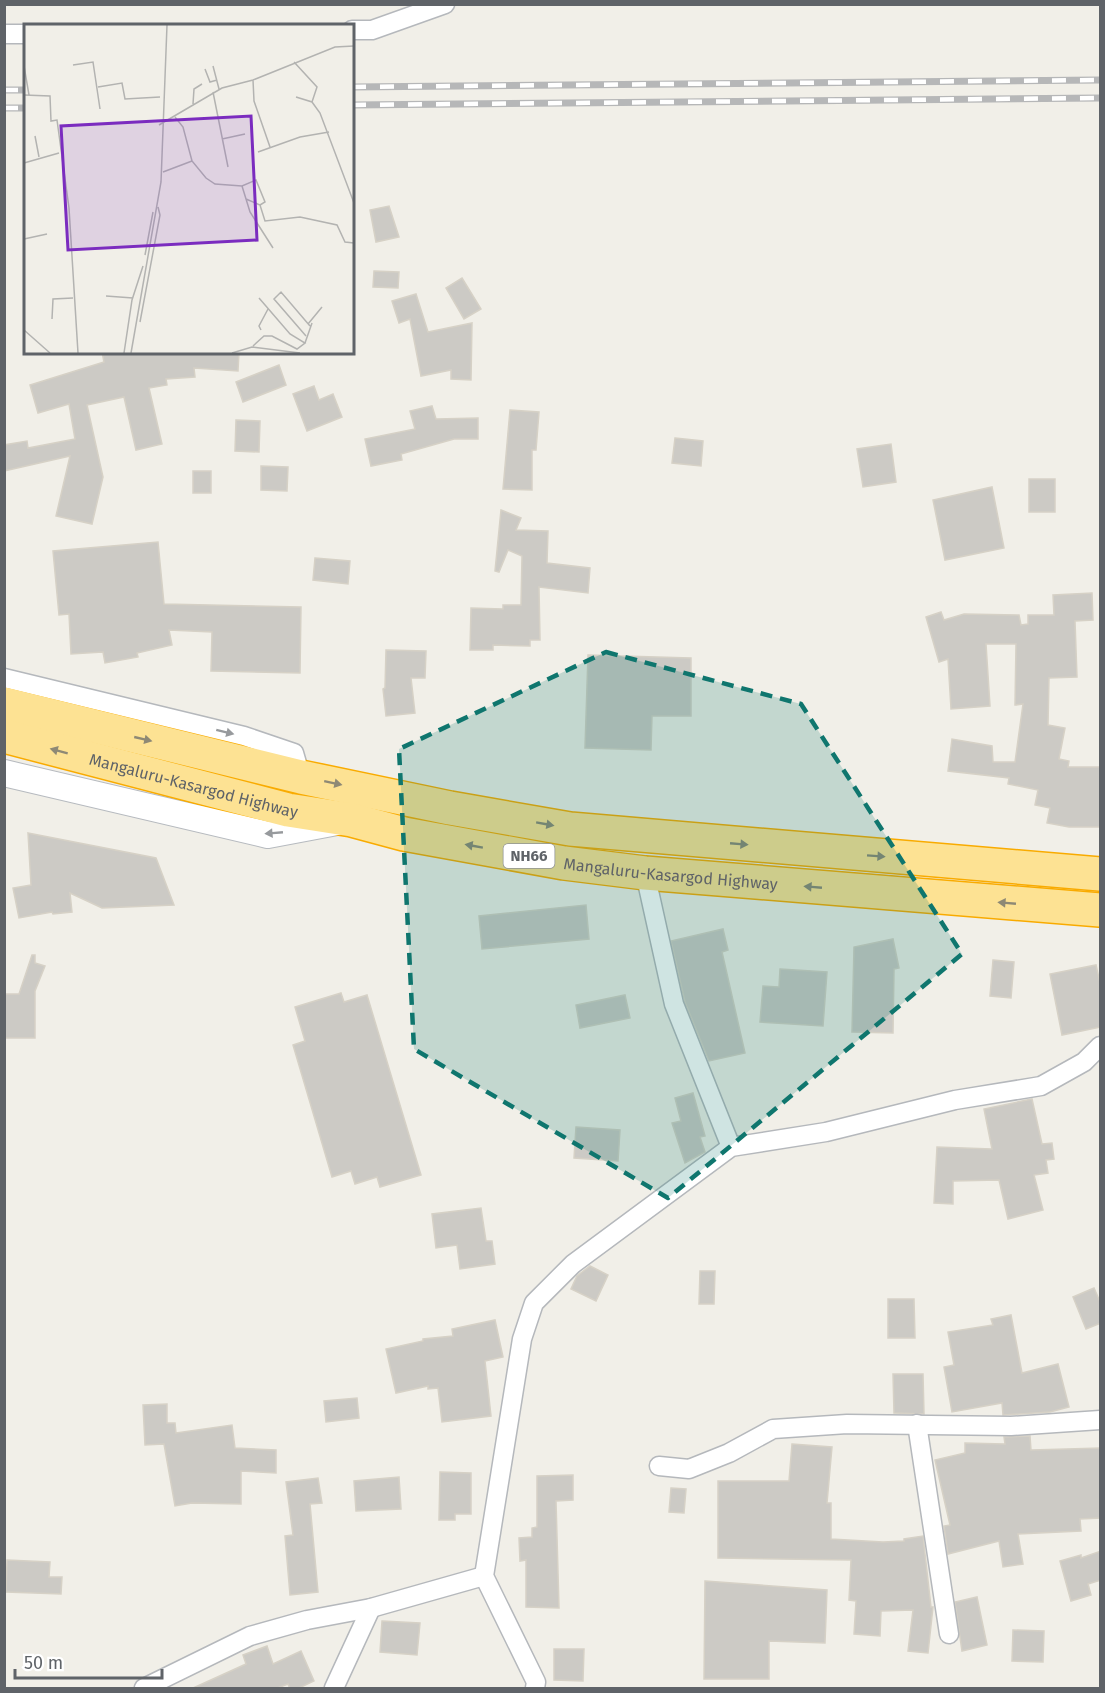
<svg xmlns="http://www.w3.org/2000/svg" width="1105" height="1693" font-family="'Fira Sans',sans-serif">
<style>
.building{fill:#cccac5;stroke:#d6d1c6;stroke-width:1.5}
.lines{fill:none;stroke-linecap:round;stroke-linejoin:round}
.street-casing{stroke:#b5b8bc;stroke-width:21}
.secondary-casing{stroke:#b6babf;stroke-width:28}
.highway-casing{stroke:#f9ab00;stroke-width:36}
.street{stroke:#fff;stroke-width:18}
.secondary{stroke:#fff;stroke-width:26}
.highway{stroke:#fde293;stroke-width:33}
.rail-casing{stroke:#b6b7b8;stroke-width:7}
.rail{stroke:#fff;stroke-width:4.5;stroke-dasharray:14;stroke-linecap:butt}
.oneway{fill:#979a9d}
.oneway2{fill:#8e8975}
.marked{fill:#0f766e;fill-opacity:0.2;stroke:#0f766e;stroke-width:4.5;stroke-dasharray:12 8;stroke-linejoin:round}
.labels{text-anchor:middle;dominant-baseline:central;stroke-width:4.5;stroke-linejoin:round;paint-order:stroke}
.shield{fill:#fff;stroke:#8f9295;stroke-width:1.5}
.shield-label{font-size:15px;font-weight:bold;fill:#5f6368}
.street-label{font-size:16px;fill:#5f6368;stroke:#fff}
.inset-road{fill:none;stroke:#b3b3b1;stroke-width:1.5}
.view{fill:#7b2cbf;fill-opacity:0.15;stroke:#7b2cbf;stroke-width:3}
.inset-edge{fill:none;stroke:#5f6368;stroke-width:3}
</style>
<rect width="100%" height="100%" fill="#f1efe8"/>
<!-- building -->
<g class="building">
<path d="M389,206L399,237L376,242L370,210Z"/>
<path d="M374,271L399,272L398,288L373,287Z"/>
<path d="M462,278L481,309L464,319L446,288Z"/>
<path d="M416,294L428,332L472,323L471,380L451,379V370L421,376L410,319L399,323L392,301Z"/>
<path d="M102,352H239L238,371L194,368L195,377L166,379L167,385L149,388L162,444L136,450L124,397L87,405L103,477L92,524L56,516L70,456L4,471V445L27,441L28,448L75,439L69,404L38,413L30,385L104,362Z"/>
<path d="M279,365L286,385L243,402L236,382Z"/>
<path d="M314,386L319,400L333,394L342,417L307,431L293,394Z"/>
<path d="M432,406L436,419L478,418V439H454L401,454L402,460L371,466L365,439L415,429L410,411Z"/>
<path d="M510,410L539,412L536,450H532V490L503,489Z"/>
<path d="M236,420L260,421L259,452L235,451Z"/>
<path d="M675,438L703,441L701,466L672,463Z"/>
<path d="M891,444L896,482L863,487L857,449Z"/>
<path d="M261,466L288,467L287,491L261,490Z"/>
<rect x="193" y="471" width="18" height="22"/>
<rect x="1029" y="479" width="26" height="33"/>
<path d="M992,487L1004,548L945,560L933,500Z"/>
<path d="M501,510L521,518L516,530L548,531L547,563L590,568L588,593L539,587L540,640H530V646L493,645V650H470L471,608L503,609V605H521L522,556L508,550L499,572L495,571Z"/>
<path d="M158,542L164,604L301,607L300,673L211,671L212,632L169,630L172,645L137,653L138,657L105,663L103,652L71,654L69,614L59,615L53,551Z"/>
<path d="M315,558L350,561L348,584L313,580Z"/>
<path d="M1092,593L1093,620L1075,621L1077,677L1049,678L1048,725L1065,728L1059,759L1069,761L1068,767H1101V827H1069L1047,823L1050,808L1035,805L1038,790L1008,784L1009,778L948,771L952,739L992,746L993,762H1015L1023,704L1015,705L1016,644H986L990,706L951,709L948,659L939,662L926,617L941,612L944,620L964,614L1019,615L1021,625L1028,624V615H1054L1053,595Z"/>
<path d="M386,650L426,651L425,678H411L415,713L386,716L383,689L385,688Z"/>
<path d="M588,655L691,658V716H652L651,750L585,748Z"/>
<path d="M28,833L156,858L174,905L102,908L70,893L72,912L53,914L52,912L19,918L13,888L31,885Z"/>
<path d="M586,905L589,939L482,949L479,916Z"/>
<path d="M723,929L728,950L722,952L745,1053L709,1061L685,1002L671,941Z"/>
<path d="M893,939L899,968L894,969L893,1033L852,1032L854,947Z"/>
<path d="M32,955H35V963L45,966L35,991V1038H4V994H19Z"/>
<path d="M993,960L1014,962L1011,998L990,996Z"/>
<path d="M1096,965L1101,987V1027L1062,1035L1050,974Z"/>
<path d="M780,969L827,972L823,1026L760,1022L763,986L779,987Z"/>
<path d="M341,993L344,1002L367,995L421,1175L380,1187L377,1177L355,1184L351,1171L332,1177L293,1045L305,1041L295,1007Z"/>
<path d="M625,995L630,1018L580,1028L576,1005Z"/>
<path d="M693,1093L705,1136L700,1137L705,1152L685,1163L672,1123L681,1121L675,1098Z"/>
<path d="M1032,1099L1042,1144L1052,1143L1054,1159L1046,1160L1048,1173L1034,1175L1043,1210L1008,1219L999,1180L953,1181V1204L934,1203L937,1147L992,1149L984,1109Z"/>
<path d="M576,1127L620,1130L618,1161L574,1158Z"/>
<path d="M481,1208L486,1241H492L495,1264L460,1269L457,1245L436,1248L432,1214Z"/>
<path d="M590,1266L608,1275L596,1301L571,1289L577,1276Z"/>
<path d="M700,1271H715L714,1304H699Z"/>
<path d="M1094,1288L1101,1304V1323L1086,1329L1073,1297Z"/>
<path d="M888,1299H914L915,1338H888Z"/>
<path d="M1011,1315L1022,1373L1058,1364L1069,1407L1050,1412L1003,1415L1002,1403L952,1412L944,1367L954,1365L948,1332L993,1325L991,1319Z"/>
<path d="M495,1320L503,1357L485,1361L491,1416L442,1422L438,1388L428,1389V1386L396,1393L386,1349L423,1341V1339L453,1336L452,1329Z"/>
<path d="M893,1374H923L924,1414L894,1413Z"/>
<path d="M357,1398L359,1418L326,1422L324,1401Z"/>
<path d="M167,1404V1423H175L176,1433L232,1425L235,1448L276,1450V1473L241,1471V1504L192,1503L175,1506L164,1444L145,1445L143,1405Z"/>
<path d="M1030,1436L1031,1450L1101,1448V1518L1080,1519L1081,1531L1018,1534L1023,1564L1003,1567L999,1541L948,1554L944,1526L950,1525L935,1460L965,1453V1443L1005,1444L1004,1437Z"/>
<path d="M792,1444L832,1447L827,1503H831V1539L883,1542L904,1541V1539L923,1536L931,1607H933L928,1653L908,1651L913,1610L881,1611L880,1636L854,1634L856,1601L849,1600L851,1560L718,1558V1481H789Z"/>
<path d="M440,1472L471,1473V1514H455V1520H439Z"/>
<path d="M573,1475V1500L556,1501L559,1608L526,1607V1560L520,1561L519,1538L532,1537V1528L537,1527V1476Z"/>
<path d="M399,1477L401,1509L356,1511L354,1481Z"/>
<path d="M318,1478L322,1503L310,1504L318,1592L290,1595L285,1536L293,1535L286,1482Z"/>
<path d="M671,1488L686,1489L684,1513L669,1512Z"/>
<path d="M1101,1551V1580L1088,1584L1091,1595L1071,1601L1060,1561L1081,1555V1558Z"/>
<path d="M7,1560L50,1562L49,1577H62L61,1594L6,1592Z"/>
<path d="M705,1581L827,1590L825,1643L769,1641V1679H704Z"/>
<path d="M977,1597L987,1645L962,1651L955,1602Z"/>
<path d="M382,1621L420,1623L417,1655L380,1652Z"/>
<path d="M1013,1630L1044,1631L1043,1662L1012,1661Z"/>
<path d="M267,1646L273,1664L301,1651L314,1681L297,1689H290L288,1684L275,1689H191L246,1664L243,1655Z"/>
<path d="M554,1649H584L583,1681L554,1680Z"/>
</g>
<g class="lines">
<defs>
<g id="street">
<path d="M352,30H372L445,4"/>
<path d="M4,34H26"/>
<path d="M4,678L244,736L294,753L301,777"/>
<path d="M645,873L674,1004L731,1147"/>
<path d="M917,1424L949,1634"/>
<path d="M659,1466L689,1469L729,1453L773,1429L847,1424L1011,1426L1100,1420"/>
<path d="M144,1688L250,1636L307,1620L371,1608L484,1576"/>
<path d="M334,1688L371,1608"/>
<path d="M535,1688L536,1682L484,1576L522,1339L534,1303L573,1264L731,1147L826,1132L955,1100L1041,1086L1084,1062L1100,1046"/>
</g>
<path id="secondary" d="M4,773L268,835L337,822"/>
<g id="highway">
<path d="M4,704L301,777L450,808L570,829L1100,874"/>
<path id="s1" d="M4,736L288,810L352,820L404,834L564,863L645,873L1100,910"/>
</g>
</defs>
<!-- street casing -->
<use href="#street" class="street-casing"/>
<!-- secondary casing -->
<use href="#secondary" class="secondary-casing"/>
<!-- highway casing -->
<use href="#highway" class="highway-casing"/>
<!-- street -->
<use href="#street" class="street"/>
<!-- secondary -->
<use href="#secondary" class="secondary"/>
<!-- highway -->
<use href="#highway" class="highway"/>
<defs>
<g id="rail">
<path d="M352,87L1100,80"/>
<path d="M4,90H26"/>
<path d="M352,105L1100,98"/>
<path d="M4,108H26"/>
</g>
</defs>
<!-- rail casing -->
<use href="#rail" class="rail-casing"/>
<!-- rail -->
<use href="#rail" class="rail"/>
</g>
<!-- one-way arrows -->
<defs><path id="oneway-solid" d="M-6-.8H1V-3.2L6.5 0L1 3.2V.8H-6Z" transform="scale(1.5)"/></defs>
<g class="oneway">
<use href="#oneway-solid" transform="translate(225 732) rotate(14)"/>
<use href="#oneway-solid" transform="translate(274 833) rotate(175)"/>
</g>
<g class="oneway2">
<use href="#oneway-solid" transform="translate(143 739) rotate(13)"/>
<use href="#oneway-solid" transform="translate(59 751) rotate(-165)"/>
<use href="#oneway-solid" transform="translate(333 783) rotate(12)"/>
<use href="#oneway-solid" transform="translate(545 824) rotate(10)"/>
<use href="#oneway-solid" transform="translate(739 844) rotate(5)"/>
<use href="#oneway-solid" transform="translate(474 846) rotate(-170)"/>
<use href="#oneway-solid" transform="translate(876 856) rotate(4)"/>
<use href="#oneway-solid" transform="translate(813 887) rotate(-175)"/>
<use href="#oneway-solid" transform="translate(1007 903) rotate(-175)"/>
</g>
<!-- marked area -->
<path class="marked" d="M606,652L801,704L962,954L668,1198L414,1049L399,749Z"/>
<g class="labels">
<!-- shield labels -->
<rect class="shield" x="503.5" y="844" width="51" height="24" rx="4.5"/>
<g class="shield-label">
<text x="529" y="856">NH66</text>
</g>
<!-- street labels -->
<g class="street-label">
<text stroke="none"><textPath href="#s1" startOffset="196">Mangaluru-Kasargod Highway</textPath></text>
<text stroke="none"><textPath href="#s1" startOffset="682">Mangaluru-Kasargod Highway</textPath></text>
</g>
</g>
<!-- overview -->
<g transform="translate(24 24)">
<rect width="330" height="330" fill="#f1efe8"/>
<path class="inset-road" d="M270,38L293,63L288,78M49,41L69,38L76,85M0,42L5,71M189,42L195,65M181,45L186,58L193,56M229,56L230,77L246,123M74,63L98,59L101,75L136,73M189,68L204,143M0,71L26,72L27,97L33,96L45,184L54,329M272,73L288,78L296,89L330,179M169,80L170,65L178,60M151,93L159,103L168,137L182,154L191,160L218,162L232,156L241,178L236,181M135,101L198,64L229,56L311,23L330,22M11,112L15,133M198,115L221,110M234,128L276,113L305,108M0,139L35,129M139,148L168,137M218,162L226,188L249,224M222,175L236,181L241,197L276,193L313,201L321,218L330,219M0,215L23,210M121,231L129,188M82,272L109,274M28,295L29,275L49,274M116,298L136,191L134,183M284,300L298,283M0,306L26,329M237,306L235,302L244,285M282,312L250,275L257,268L286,302M281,319L288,299M229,322L240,312H248L273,325L281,319L266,310L235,274M100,329L108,276L119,242M107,329L137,158L143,1M208,329L228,323L276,329"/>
<path class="view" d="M227,92L233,216L44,226L37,102Z"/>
<rect width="330" height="330" class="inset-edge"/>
</g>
<!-- border -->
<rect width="1105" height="1693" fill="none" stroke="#5f6368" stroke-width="12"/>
<!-- scale -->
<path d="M15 1669v9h147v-9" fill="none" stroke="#5f6368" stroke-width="3"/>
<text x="24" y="1669" font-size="18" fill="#5f6368" stroke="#ffffff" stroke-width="4.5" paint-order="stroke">50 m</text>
</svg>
